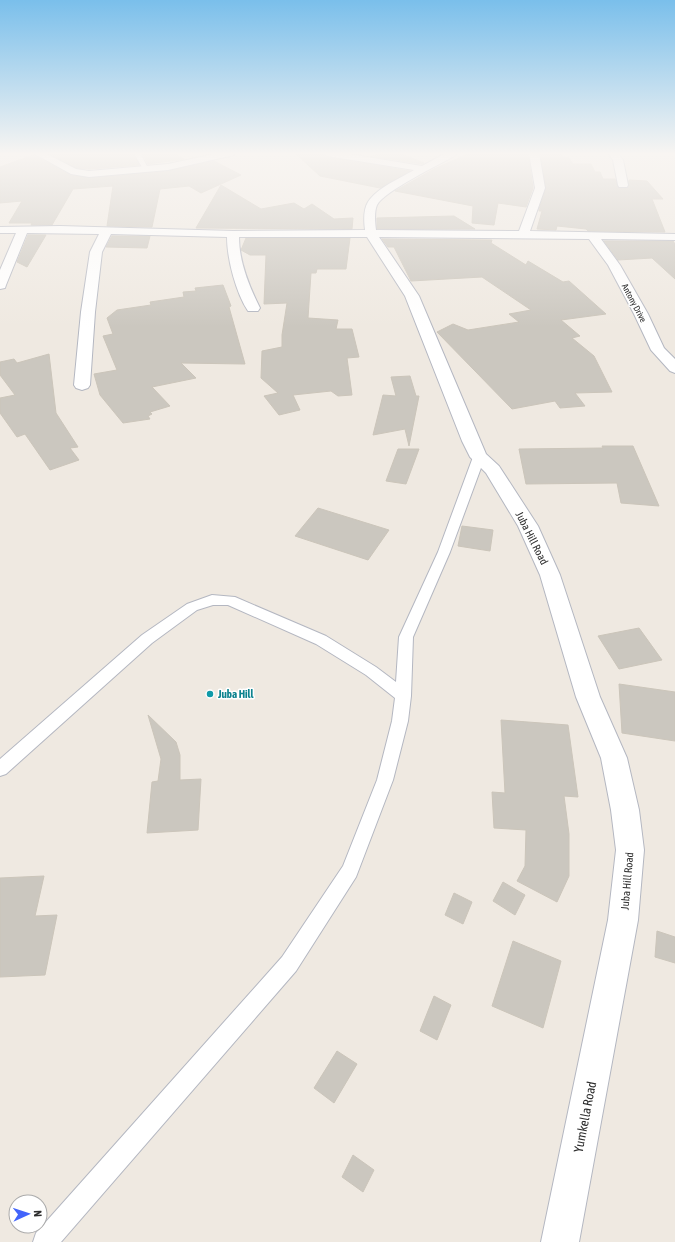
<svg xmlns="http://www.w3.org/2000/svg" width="675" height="1242" font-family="'Asap Condensed',sans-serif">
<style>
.building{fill:#cbc7bf;stroke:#cbc5ba}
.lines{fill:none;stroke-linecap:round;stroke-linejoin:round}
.lane-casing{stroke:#b4b7c1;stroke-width:2}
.street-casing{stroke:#b4b7c1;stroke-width:2}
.lane{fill:#fff;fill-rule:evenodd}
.street{fill:#fff;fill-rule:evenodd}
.culture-dot{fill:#0f9aa8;stroke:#fff;stroke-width:1.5}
.labels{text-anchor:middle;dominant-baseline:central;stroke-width:3;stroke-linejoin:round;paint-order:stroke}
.far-street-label{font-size:9px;fill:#2e2e2e;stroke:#fff}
.street-label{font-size:11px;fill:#2e2e2e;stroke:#fff}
.culture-label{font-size:11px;font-weight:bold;fill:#0d838f;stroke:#fff;text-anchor:start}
.near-street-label{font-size:13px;fill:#2e2e2e;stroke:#fff}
</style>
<rect width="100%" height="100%" fill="#efe9e1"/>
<!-- building -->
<g class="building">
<path d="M48,153H133L139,165L89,169L76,168Z"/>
<path d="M142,153H174L184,159L148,164Z"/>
<path d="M295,153L321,154L327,157L410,171L380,188L320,176Z"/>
<path d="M390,153H399L424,163L422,164L371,156Z"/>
<path d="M470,153H528L533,188L526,207L498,203L494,225L472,223L473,206L395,191L434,169Z"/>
<path d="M540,153H561L563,157L569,158L573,164H591L595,172H600L603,179H615L619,188H628L629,180L647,181L663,199H652L665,232L588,231L586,229L557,226L556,230L537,229L542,211H539V209L546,188Z"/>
<path d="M33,155L70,175L89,178L168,171L214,161L241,175L201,193L189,186L160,189L152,227L107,226L113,186L73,189L52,225H31L32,223H9L22,201L0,203V167Z"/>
<path d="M221,185L261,209L294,203L304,209L312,204L334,219L353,218L352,229L196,228Z"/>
<path d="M454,216L475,229H377V218Z"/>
<path d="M28,235H46L27,267L17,262Z"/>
<path d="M112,236H150L147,248L106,247Z"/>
<path d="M246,238H350L346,269H317L316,273H311L308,318L338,320L336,329H352L359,357L347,358L352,395L338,396L331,391L293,395L300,410L279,415L264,396L278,393L261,378L262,351L282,347V335L287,303L264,304L266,255H250L241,250Z"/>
<path d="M382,239L492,240L491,243L526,265L528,261L563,282L569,281L606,314L561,320L580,336L572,338L594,356L612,392L575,393L585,406L560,408L555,401L512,409L437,332L453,324L468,330L519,322L509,314L531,310L482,277L411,281L394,247H388Z"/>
<path d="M604,241H673L675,244V279L652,258L618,260Z"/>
<path d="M223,285L231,306L229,307L245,364L181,363L196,378L152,387L170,406L150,412L152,414L148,416L150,419L123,423L100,395L94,374L117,370L103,336L113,334L107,318L117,310L151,305L150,302L184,297L183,292L196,291L195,288Z"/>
<path d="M49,354L56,413L78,447L70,448L79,460L50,470L25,434L17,437L0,413V398L15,395L0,375V362L14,359L17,363Z"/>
<path d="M410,376L416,396H419L409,446L405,429L373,435L383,395L396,396L391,377Z"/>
<path d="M602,446H633L659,506L621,503L617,483L526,484L519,449L603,448Z"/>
<path d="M398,449H419L406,484L386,481Z"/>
<path d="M318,508L389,530L368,560L295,536Z"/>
<path d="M462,526L493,530L490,551L458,546Z"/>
<path d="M639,628L662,660L619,669L598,636Z"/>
<path d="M619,684L675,692V741L622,733Z"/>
<path d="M148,715L176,742L180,755V780L201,779L198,830L147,833L152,782L158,781L161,759Z"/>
<path d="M501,720L568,725L578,797L564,796L569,834V876L557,902L517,881L525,866L526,830L494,828L492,792L505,793Z"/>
<path d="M44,876L35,916L57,915L45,975L0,977V878Z"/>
<path d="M503,882L525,895L515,915L493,901Z"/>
<path d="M454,893L472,902L463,924L445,915Z"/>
<path d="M657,931L675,937V963L655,957Z"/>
<path d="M513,941L561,961L543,1028L492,1006Z"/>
<path d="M434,996L451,1005L437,1040L420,1031Z"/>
<path d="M337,1051L357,1064L334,1103L314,1088Z"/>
<path d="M353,1155L374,1170L363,1192L342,1177Z"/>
</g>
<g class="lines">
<defs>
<g id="lane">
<path d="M134,153H140L149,170L148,171H144Z"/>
<path d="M479,454L485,457L450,552L413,637L411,696L408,721L393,780L356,877L296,971L61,1242H33L36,1233L282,957L343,866L377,780L392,721L395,698L366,675L316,644L228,605H213L197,610L152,643L6,774L0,776V759L142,635L187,604L212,595L235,597L326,636L376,667L396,682L399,637L438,552L473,457Z"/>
</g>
<g id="street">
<path d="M33,153H45L76,169L89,171L168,164L219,153H236L234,155L168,170L89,177L71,174Z"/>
<path d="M322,153H343L422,166L446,153H458L456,155C441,164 384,191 377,205C374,212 375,222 376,230L519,231L535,188L529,153H539L545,188L530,231L675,234V240L601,239L620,265L648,314L664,348L675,359V373L670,371L651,350L634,314L608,265L589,239L379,237L419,296L486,454L499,466L538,526L560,575L600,697L627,758L639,810L644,850L638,920L579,1242H541L608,920L616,850L611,810L601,758L576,697L540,575L518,526L486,473L470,457L462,441L405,296L367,237H239C239,262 249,286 260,308L258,311H248C236,293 227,259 227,237L111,234L102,252L95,312L90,385L88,388L82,390L76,388L74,385L81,312L90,252L99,234L27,233L6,285L5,288L0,289V270L16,233H0V227L60,226L233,231L365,230C364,222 363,210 368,202C378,187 399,179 414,170L327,156Z"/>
<path d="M608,153H618L623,160L628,185L627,187H619L618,185L613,160Z"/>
</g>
</defs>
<!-- lane casing -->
<use href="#lane" class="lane-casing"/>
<!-- street casing -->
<use href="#street" class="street-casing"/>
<!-- lane -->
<use href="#lane" class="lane"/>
<!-- street -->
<use href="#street" class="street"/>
</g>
<!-- sky -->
<linearGradient id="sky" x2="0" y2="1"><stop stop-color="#7abfeb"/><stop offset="0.47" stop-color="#f8f5f2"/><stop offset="1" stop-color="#f8f5f2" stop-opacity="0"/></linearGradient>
<rect width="675" height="327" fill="url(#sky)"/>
<!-- markers -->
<circle class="culture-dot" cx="210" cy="694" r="4"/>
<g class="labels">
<!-- far-street labels -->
<g class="far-street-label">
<text transform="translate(634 303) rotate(62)">Antony Drive</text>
</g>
<!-- street labels -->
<g class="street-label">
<text transform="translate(532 538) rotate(63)">Juba Hill Road</text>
<text transform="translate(627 881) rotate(-85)">Juba Hill Road</text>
</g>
<!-- culture labels -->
<g class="culture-label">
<text x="218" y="694">Juba Hill</text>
</g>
<!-- near-street labels -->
<g class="near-street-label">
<text transform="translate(585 1117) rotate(-79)">Yumkella Road</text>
</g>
</g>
<!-- north arrow -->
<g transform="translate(28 1214) rotate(87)"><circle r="19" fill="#ffffff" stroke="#ababab"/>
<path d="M0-3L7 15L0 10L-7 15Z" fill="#4264fb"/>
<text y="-6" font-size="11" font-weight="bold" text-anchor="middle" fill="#2e2e2e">N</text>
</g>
</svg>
